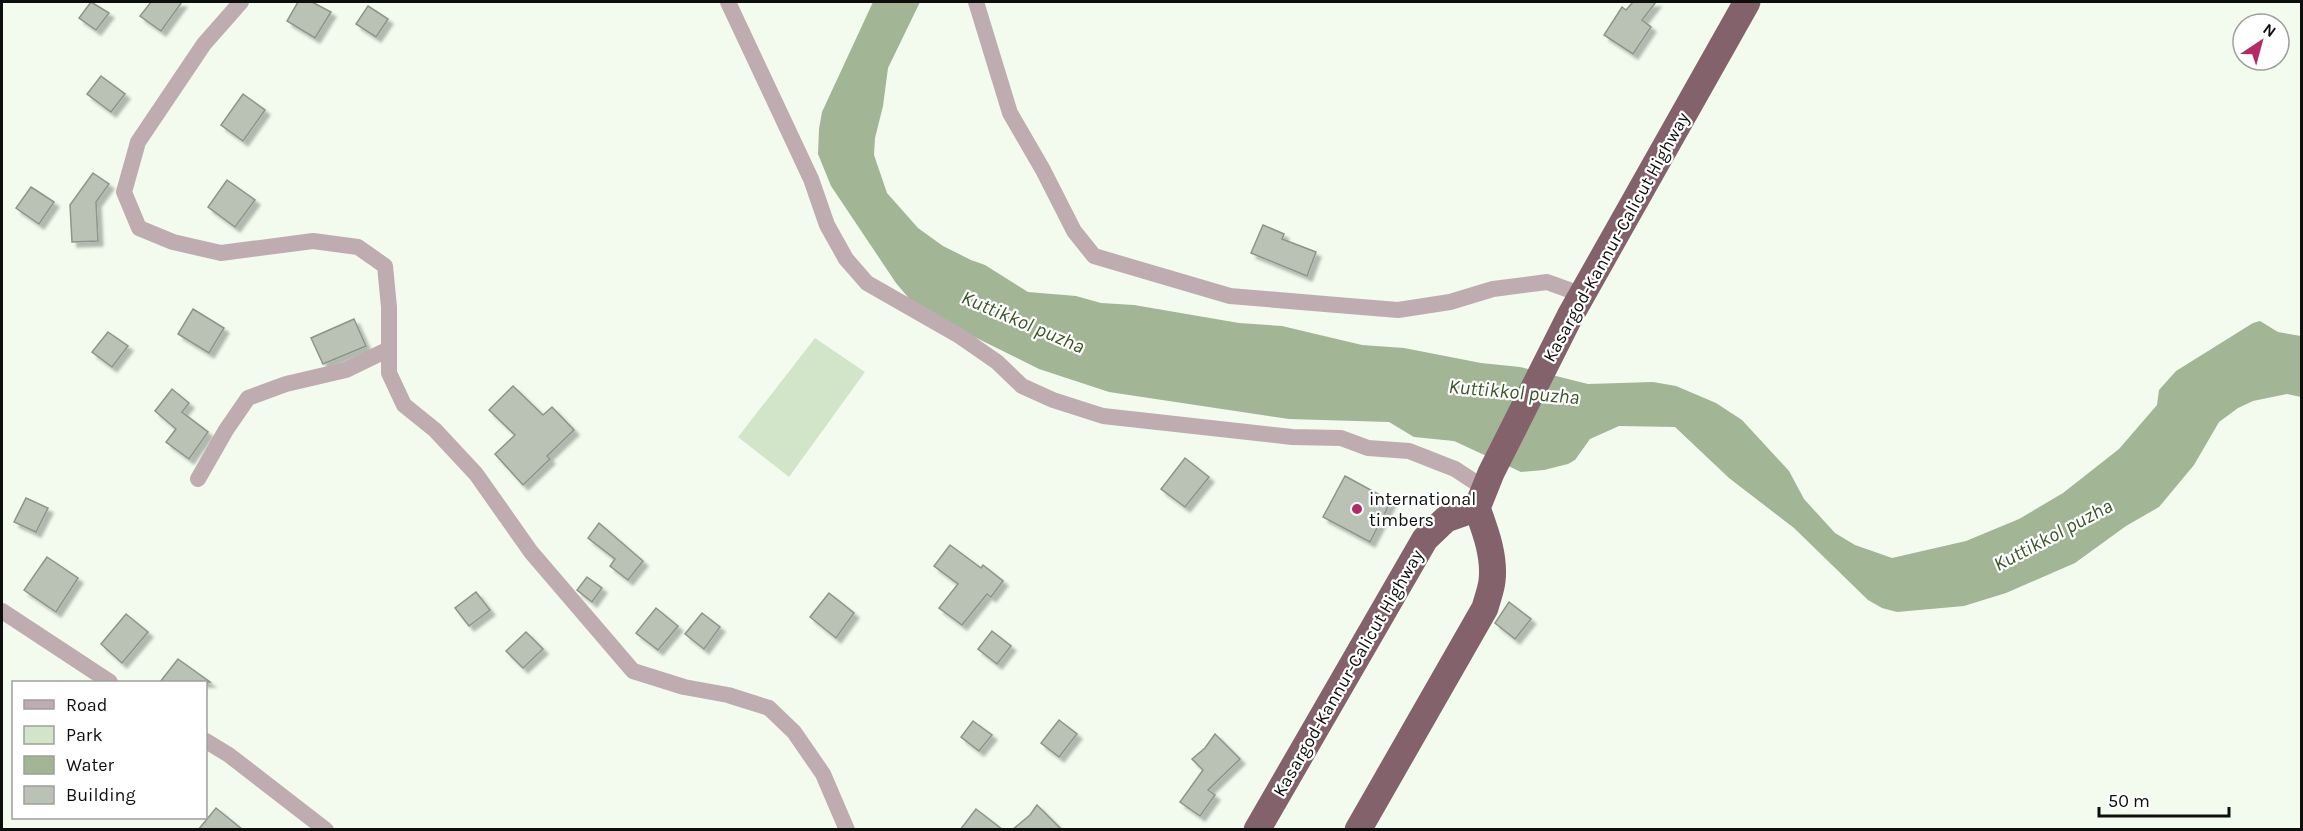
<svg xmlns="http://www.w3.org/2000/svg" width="2303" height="831" font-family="Karla,sans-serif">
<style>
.green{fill:#d3e5c8}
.water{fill:#a2b595}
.building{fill:#bac2b6;stroke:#8d9489;stroke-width:1.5;filter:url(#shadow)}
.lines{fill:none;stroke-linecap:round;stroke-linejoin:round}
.minor{stroke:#bfacb1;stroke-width:16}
.trunk{stroke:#84626c;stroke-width:27}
.poi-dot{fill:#b42a67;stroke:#fff;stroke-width:2}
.labels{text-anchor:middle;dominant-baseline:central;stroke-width:4.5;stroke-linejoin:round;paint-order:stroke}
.street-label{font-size:18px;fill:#0c0f0b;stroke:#fff}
.poi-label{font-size:18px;fill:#0c0f0b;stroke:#fff;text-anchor:start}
.water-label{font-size:20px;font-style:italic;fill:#3a5526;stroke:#fff}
</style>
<defs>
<filter id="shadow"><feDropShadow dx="5" dy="5" stdDeviation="1.5" flood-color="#0004"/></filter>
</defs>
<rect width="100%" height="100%" fill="#f3fbee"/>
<!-- green -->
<path class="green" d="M815,338L865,372L789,477L738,437Z"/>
<!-- water -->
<path class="water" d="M873,2H920L888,68L883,106L875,138L874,155L887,193L918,228L943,246L971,260L985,265L1028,292L1076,296L1101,303L1134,305L1239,323L1282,326L1362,345L1404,348L1481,363L1520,367L1588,384L1653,382L1676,386L1716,403L1742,420L1789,471L1804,499L1835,533L1855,545L1892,558L1966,541L2019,519L2063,493L2119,449L2157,405L2159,390L2176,371L2253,323L2260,321L2278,332L2301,336V397L2287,394L2253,401L2238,408L2219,422L2194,465L2159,507L2126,526L2075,563L2006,593L1964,606L1897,612L1882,608L1868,600L1794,528L1729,478L1675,427L1619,426L1590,439L1575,460L1568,464L1544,470L1521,472L1454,441L1414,437L1389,422L1289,419L1109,392L1039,369L932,316L912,302L896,283L831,186L818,154L819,129L822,112Z"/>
<!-- building -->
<g class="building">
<path d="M91,2L109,13L96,30L79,18Z"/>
<path d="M151,2H182L161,31L140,16Z"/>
<path d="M298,2H312L331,12L315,38L287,21Z"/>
<path d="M1633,2H1656L1642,20L1651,27L1633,54L1604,35L1622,7L1626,10Z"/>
<path d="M368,6L388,19L376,37L356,24Z"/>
<path d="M101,76L125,94L111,112L87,94Z"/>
<path d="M243,94L265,110L243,141L221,125Z"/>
<path d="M93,173L109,184L96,202L98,241L72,242L70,205Z"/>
<path d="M227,180L255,200L235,227L208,207Z"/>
<path d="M31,187L54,202L39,224L16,208Z"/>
<path d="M1263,225L1284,234L1282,239L1316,252L1307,276L1251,253Z"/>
<path d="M193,309L224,328L209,353L178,334Z"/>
<path d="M354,319L366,346L323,364L311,338Z"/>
<path d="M108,332L128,346L112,367L92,352Z"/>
<path d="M513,386L543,415L552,407L574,430L547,456L550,459L523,485L495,454L515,435L489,410Z"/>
<path d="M172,389L189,403L182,412L208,432L189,459L166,442L176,429L155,411Z"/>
<path d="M1185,458L1209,477L1185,507L1161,489Z"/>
<path d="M1345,476L1391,501L1370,542L1323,517Z"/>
<path d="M26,498L48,508L36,532L14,522Z"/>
<path d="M599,523L643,561L628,580L610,566L615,559L588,538Z"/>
<path d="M950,545L981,568L983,565L1003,581L991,597L987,594L962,625L939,608L958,584L934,566Z"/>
<path d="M47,557L78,578L56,612L24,590Z"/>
<path d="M587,577L602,588L592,602L577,590Z"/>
<path d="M476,592L490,610L469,626L455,608Z"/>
<path d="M829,593L854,613L836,638L810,617Z"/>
<path d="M1509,602L1531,619L1515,639L1495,623Z"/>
<path d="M656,608L678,626L658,650L636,633Z"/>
<path d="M702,613L720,627L704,649L685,634Z"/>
<path d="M126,614L148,632L122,663L101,644Z"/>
<path d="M992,631L1011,646L997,664L978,649Z"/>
<path d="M526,632L543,649L523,668L506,651Z"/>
<path d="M178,659L210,682H160Z"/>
<path d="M1059,720L1077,734L1059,757L1041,743Z"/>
<path d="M973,721L992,735L979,751L961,737Z"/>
<path d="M1215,734L1240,759L1208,790L1215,795L1200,816L1180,802L1203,770L1192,759L1205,748Z"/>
<path d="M1037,805L1062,830H1012L1030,815Z"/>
<path d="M216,808L243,830H198Z"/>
<path d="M976,809L1003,830H960Z"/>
</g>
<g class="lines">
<!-- minor -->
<g class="minor">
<path d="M241,2L204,44L138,142L124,192L139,228L173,242L221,253L313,241L358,247L385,266L389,307V373L404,405L435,430L476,474L531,552L633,671L684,687L728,695L769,708L794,732L823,774L847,830"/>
<path d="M728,2L811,179L827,225L846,259L867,283L958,335L997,362L1022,386L1053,400L1103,416L1292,437L1341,438L1368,448L1409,451L1455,469L1484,488"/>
<path d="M976,2L1010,113L1043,170L1074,231L1094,256L1230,296L1337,305L1398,310L1450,302L1493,289L1547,282L1583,295"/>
<path d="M198,479L226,430L248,398L286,384L346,370L389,349"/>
<path d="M2,611L110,682"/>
<path d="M206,741L229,755L326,830"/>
</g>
<!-- trunk -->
<g class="trunk">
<path d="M1257,830L1425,539L1446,519L1477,508"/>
<path d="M1358,830L1485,608C1487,600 1491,590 1492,581C1495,556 1485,530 1477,508L1491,473L1570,316L1747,2"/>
</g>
</g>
<!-- markers -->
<circle class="poi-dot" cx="1357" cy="509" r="6"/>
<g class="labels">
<!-- street labels -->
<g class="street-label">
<text transform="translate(1616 237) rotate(-61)">Kasargod-Kannur-Calicut Highway</text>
<text transform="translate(1348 673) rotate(-60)">Kasargod-Kannur-Calicut Highway</text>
</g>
<!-- poi labels -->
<g class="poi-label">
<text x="1369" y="499">international<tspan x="1369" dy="21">timbers</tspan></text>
</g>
<!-- water labels -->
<g class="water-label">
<text transform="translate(1023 322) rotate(23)">Kuttikkol puzha</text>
<text transform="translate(1514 392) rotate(5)">Kuttikkol puzha</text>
<text transform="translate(2053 535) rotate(-28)">Kuttikkol puzha</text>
</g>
</g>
<!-- border -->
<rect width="2303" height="831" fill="none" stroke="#0c0f0b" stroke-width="6"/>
<!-- legend -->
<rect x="12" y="681" width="195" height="138" fill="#ffffff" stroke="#9e9f9d" stroke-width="1.5"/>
<rect x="24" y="700" width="30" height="9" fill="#bfacb1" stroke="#9e9f9d" stroke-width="1.5"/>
<text x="66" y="711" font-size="18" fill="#0c0f0b">Road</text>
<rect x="24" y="726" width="30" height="18" fill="#d3e5c8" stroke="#9e9f9d" stroke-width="1.5"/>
<text x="66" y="741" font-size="18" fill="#0c0f0b">Park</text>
<rect x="24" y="756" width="30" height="18" fill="#a2b595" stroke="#9e9f9d" stroke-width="1.5"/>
<text x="66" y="771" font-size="18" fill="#0c0f0b">Water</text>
<rect x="24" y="786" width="30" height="18" fill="#bac2b6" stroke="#9e9f9d" stroke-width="1.5"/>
<text x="66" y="801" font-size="18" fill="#0c0f0b">Building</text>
<!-- north arrow -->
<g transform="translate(2261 42) rotate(36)"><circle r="28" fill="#ffffff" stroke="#9e9f9d" stroke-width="1.5"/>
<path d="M0-4.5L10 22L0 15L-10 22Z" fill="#b42a67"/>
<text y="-9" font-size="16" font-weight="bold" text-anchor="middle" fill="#0c0f0b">N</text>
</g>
<!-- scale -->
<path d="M2099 807v9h130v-9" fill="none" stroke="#0c0f0b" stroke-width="3"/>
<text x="2108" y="807" font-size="18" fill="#0c0f0b" stroke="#ffffff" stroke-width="4.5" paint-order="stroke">50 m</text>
</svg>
